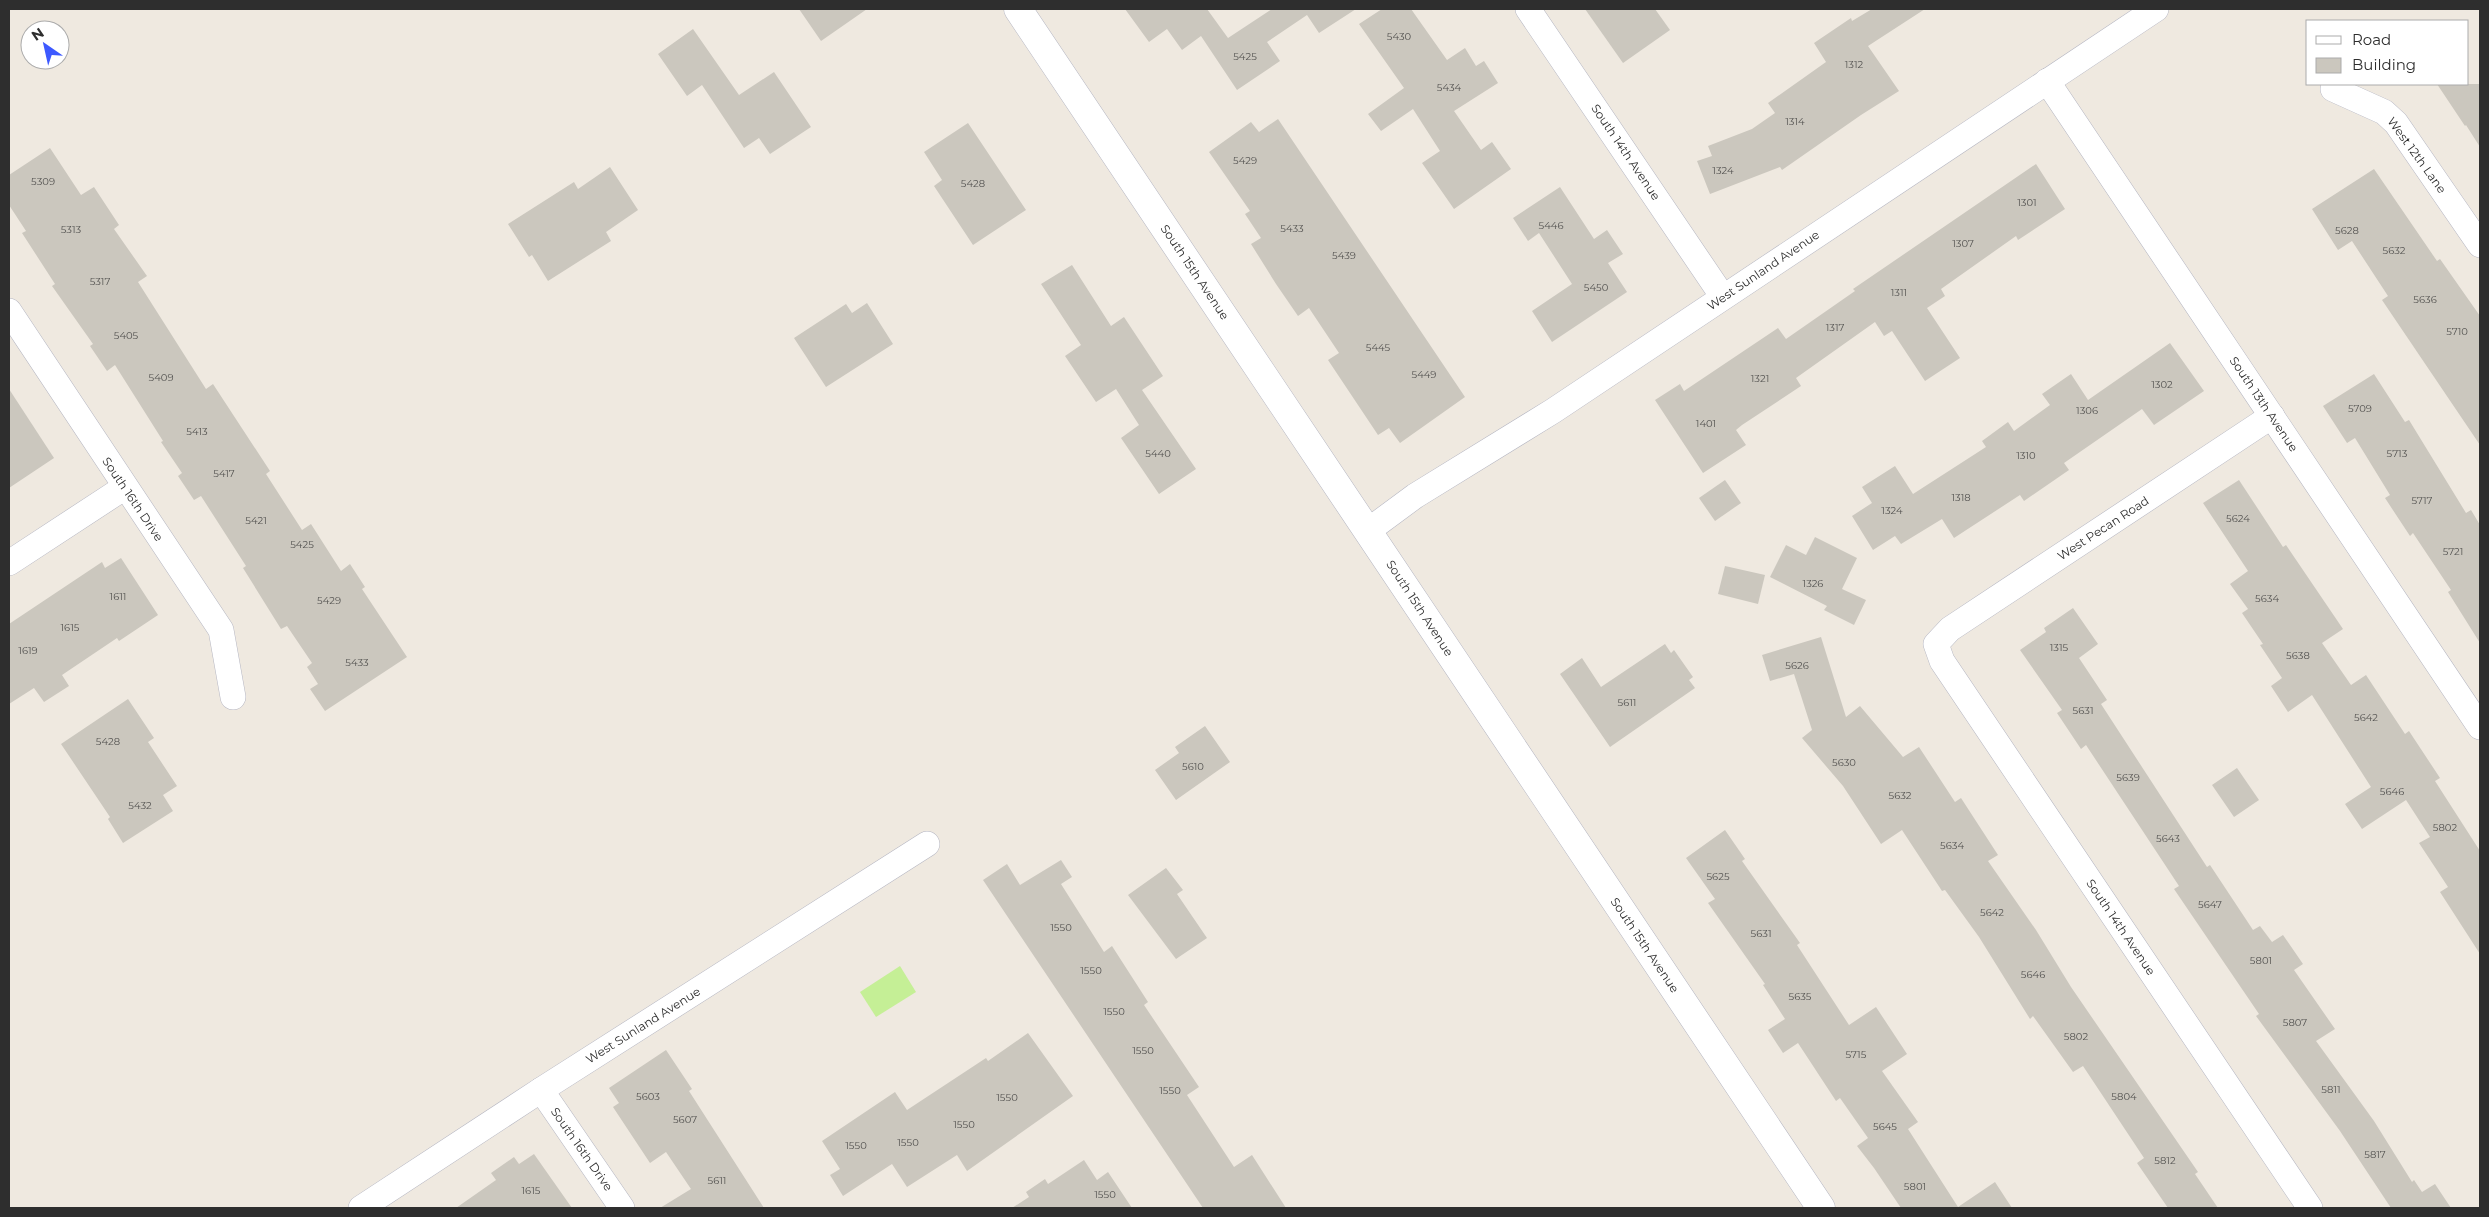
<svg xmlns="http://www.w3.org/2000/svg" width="2489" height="1217" font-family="Montserrat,sans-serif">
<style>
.pitch{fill:#c5ef96}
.building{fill:#cbc7be}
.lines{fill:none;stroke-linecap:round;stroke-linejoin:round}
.minor-casing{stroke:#b4b5c1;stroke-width:26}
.tertiary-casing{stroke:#b4b5c1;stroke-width:29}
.minor{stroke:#fff;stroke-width:25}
.tertiary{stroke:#fff;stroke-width:28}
.labels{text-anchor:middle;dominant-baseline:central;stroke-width:4.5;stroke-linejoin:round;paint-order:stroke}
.number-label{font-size:10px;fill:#555452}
.street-label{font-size:12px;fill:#2e2e2e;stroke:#fff}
</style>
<rect width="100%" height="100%" fill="#efe9e0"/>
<!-- pitch -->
<path class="pitch" d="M900,966L916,992L876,1017L860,992Z"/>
<!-- building -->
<g class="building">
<path d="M799,9H867L821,41Z"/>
<path d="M1125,9H1207L1228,38L1272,9H1356L1319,33L1307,15L1267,42L1280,61L1237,90L1201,36L1182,50L1167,29L1149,42Z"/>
<path d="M1382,9H1411L1447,60L1465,48L1476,66L1484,61L1498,83L1454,111L1481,150L1492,142L1511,169L1454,209L1422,163L1440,151L1413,109L1381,131L1368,114L1404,88L1359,24Z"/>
<path d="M1585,9H1655L1670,30L1623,63Z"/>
<path d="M1872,9H1925L1868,46L1899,91L1861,115L1782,170L1780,167L1710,194L1697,161L1712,156L1708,146L1752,129L1775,113L1768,103L1826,62L1814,43L1851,18L1852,21Z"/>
<path d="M693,29L739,95L774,72L811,127L770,154L759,138L744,148L702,85L687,96L658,54Z"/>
<path d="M2437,84H2480V147L2466,125L2465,126Z"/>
<path d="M1278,119L1465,397L1400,443L1389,428L1378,435L1328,360L1339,353L1309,308L1298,316L1276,284L1251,244L1261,238L1245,214L1250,211L1209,152L1251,122L1259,132Z"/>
<path d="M968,123L1026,210L973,245L934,186L942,180L924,152Z"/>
<path d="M50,148L81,195L94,187L119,225L114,229L147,276L138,282L206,389L213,384L270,471L266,474L302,530L311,524L341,571L350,564L365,587L362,589L407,657L325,711L310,689L318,684L307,667L312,663L287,626L281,629L243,568L246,566L201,496L194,500L178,476L182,473L161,442L163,441L115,365L107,371L90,346L93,344L52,286L55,284L22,233L26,231L9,205V175Z"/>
<path d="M2036,164L2065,209L2018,240L2016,236L1941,289L1945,296L1927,308L1960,358L1925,381L1892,331L1884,336L1875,322L1796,378L1801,386L1742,425L1736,430L1746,445L1703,473L1655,400L1680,384L1684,391L1778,328L1786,339L1855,291L1853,289Z"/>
<path d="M610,167L638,210L606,232L611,241L548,281L532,255L529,257L508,224L574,182L578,189Z"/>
<path d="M2374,169L2437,261L2440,259L2480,316V445L2382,300L2388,296L2352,241L2338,250L2312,209Z"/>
<path d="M1560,187L1594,239L1607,230L1623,254L1608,263L1627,292L1552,342L1532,311L1572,284L1539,233L1528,241L1513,218Z"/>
<path d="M1072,265L1111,326L1124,317L1163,376L1142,390L1196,469L1159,494L1121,438L1139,425L1116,389L1096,402L1065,356L1081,345L1041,284Z"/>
<path d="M867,303L893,344L826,387L794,338L846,304L852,313Z"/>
<path d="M2170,343L2204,391L2154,425L2142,409L2064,463L2069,470L2024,501L2020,495L1954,538L1942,519L1901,544L1895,536L1873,550L1852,516L1872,503L1862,487L1895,466L1913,494L1986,447L1982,441L2008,422L2014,431L2050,405L2042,394L2071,374L2088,400Z"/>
<path d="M2374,374L2405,422L2409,420L2466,513L2471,510L2480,525V643L2448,592L2451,590L2413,533L2410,536L2385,498L2390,495L2355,438L2347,443L2323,406Z"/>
<path d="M9,389L54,458L9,488Z"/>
<path d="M1725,480L1741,503L1715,521L1699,498Z"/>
<path d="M2239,480L2283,547L2286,545L2343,629L2322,643L2351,685L2366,675L2405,734L2409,731L2440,778L2435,781L2480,851V954L2440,892L2448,887L2419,843L2430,837L2406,800L2362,829L2345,804L2371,787L2312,695L2288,712L2271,686L2282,678L2260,645L2263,644L2242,613L2248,609L2230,584L2248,571L2203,503Z"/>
<path d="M1815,537L1857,558L1842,589L1866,600L1854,625L1824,610L1827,606L1770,577L1786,545L1806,555Z"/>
<path d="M121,558L158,615L119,641L117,638L62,675L69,686L44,702L34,688L9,704V624L102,562L105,568Z"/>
<path d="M1725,566L1765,575L1758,604L1718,594Z"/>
<path d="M2073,608L2098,644L2079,658L2107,700L2101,704L2207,867L2210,865L2253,930L2260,926L2272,942L2283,935L2303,964L2294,970L2335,1029L2316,1041L2374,1121L2412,1182L2414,1180L2422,1192L2435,1184L2451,1208H2391L2340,1131L2256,1016L2259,1014L2174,889L2179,886L2086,745L2081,749L2057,713L2062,710L2020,650L2046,632L2044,628Z"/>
<path d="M1821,637L1846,717L1860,706L1903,757L1919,747L1955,802L1961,798L1998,855L1988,861L2036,930L2071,987L2198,1172L2195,1174L2218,1208H2168L2137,1163L2144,1158L2083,1066L2073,1072L2033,1016L2030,1019L1979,937L1945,890L1942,891L1902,830L1881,844L1843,786L1802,738L1812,730L1794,674L1770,681L1762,655Z"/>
<path d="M1665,644L1671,653L1674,650L1693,677L1689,680L1695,688L1610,747L1560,674L1582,658L1601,687Z"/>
<path d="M128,699L154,738L148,742L177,786L163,795L173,811L123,843L108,819L110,817L61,744Z"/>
<path d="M1205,726L1230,762L1176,800L1155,770L1179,753L1175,747Z"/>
<path d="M2237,768L2259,800L2234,817L2212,785Z"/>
<path d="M1725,830L1745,859L1742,861L1800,943L1797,945L1849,1025L1876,1007L1907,1054L1882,1071L1918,1122L1908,1129L1958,1207L1995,1182L2012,1208H1901L1874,1168L1857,1146L1868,1138L1840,1098L1836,1101L1798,1043L1783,1053L1768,1030L1785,1019L1763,985L1765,984L1708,903L1715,899L1686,858Z"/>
<path d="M1061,860L1072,877L1061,884L1104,952L1112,946L1148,1002L1144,1005L1199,1087L1187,1095L1234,1167L1252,1155L1286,1208H1203L983,880L1007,864L1020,885Z"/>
<path d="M1166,868L1183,890L1177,894L1207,938L1176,959L1128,895Z"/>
<path d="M1028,1033L1073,1096L967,1171L957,1155L907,1187L892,1164L843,1196L830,1175L840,1169L822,1141L895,1092L907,1110L986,1058L988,1061Z"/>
<path d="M666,1050L692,1089L689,1091L764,1208H660L691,1189L666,1152L650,1163L613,1107L619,1103L609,1088Z"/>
<path d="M534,1154L572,1208H456L496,1180L491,1173L514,1157L519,1164Z"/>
<path d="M1084,1160L1097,1180L1108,1172L1132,1208H1012L1029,1197L1026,1192L1045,1179L1048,1184Z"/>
</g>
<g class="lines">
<defs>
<g id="minor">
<path d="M1528,9L1723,297"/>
<path d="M2047,81L2480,727"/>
<path d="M2333,89L2384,112L2396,123L2480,245"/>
<path d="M9,311L221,630L233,697"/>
<path d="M2272,416L1950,629L1936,644L1942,661L2310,1208"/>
<path d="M1369,530L1415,496L1553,411L2156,9"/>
<path d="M9,563L125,487"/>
<path d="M541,1090L622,1208"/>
<path d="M361,1208L541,1090L927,844"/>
</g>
<path id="tertiary" d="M1018,9L1821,1208"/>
</defs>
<!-- minor casing -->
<use href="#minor" class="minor-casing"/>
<!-- tertiary casing -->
<use href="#tertiary" class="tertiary-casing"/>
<!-- minor -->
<use href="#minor" class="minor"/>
<!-- tertiary -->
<use href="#tertiary" class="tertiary"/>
</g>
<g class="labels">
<!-- number labels -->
<g class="number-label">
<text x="1399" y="36">5430</text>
<text x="1245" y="56">5425</text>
<text x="1854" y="64">1312</text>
<text x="1449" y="87">5434</text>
<text x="1795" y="121">1314</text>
<text x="1245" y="160">5429</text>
<text x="1723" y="170">1324</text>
<text x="43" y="181">5309</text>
<text x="973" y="183">5428</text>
<text x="2027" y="202">1301</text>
<text x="1551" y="225">5446</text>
<text x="1292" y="228">5433</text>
<text x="71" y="229">5313</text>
<text x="2347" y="230">5628</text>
<text x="1963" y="243">1307</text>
<text x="2394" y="250">5632</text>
<text x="1344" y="255">5439</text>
<text x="100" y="281">5317</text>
<text x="1596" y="287">5450</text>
<text x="1899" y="292">1311</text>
<text x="2425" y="299">5636</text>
<text x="1835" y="327">1317</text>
<text x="2457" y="331">5710</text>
<text x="126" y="335">5405</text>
<text x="1378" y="347">5445</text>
<text x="1424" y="374">5449</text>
<text x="161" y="377">5409</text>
<text x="1760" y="378">1321</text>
<text x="2162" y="384">1302</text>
<text x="2360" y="408">5709</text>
<text x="2087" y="410">1306</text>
<text x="1706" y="423">1401</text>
<text x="197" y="431">5413</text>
<text x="1158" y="453">5440</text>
<text x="2397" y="453">5713</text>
<text x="2026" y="455">1310</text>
<text x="224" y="473">5417</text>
<text x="1961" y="497">1318</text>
<text x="2422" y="500">5717</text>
<text x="1892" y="510">1324</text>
<text x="2238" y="518">5624</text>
<text x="256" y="520">5421</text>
<text x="302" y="544">5425</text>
<text x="2453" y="551">5721</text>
<text x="1813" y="583">1326</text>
<text x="118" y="596">1611</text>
<text x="2267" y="598">5634</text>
<text x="329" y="600">5429</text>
<text x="70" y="627">1615</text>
<text x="2059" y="647">1315</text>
<text x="28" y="650">1619</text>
<text x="2298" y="655">5638</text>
<text x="357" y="662">5433</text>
<text x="1797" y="665">5626</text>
<text x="1627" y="702">5611</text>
<text x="2083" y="710">5631</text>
<text x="2366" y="717">5642</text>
<text x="108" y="741">5428</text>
<text x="1844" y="762">5630</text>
<text x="1193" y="766">5610</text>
<text x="2128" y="777">5639</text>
<text x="2392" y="791">5646</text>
<text x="1900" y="795">5632</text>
<text x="140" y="805">5432</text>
<text x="2445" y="827">5802</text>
<text x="2168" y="838">5643</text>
<text x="1952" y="845">5634</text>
<text x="1718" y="876">5625</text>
<text x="2210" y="904">5647</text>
<text x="1992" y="912">5642</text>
<text x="1061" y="927">1550</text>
<text x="1761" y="933">5631</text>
<text x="2261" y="960">5801</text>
<text x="1091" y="970">1550</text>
<text x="2033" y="974">5646</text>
<text x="1800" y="996">5635</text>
<text x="1114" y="1011">1550</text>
<text x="2295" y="1022">5807</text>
<text x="2076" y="1036">5802</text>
<text x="1143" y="1050">1550</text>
<text x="1856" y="1054">5715</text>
<text x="2331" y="1089">5811</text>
<text x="1170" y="1090">1550</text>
<text x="648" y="1096">5603</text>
<text x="2124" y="1096">5804</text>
<text x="1007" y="1097">1550</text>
<text x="685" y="1119">5607</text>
<text x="964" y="1124">1550</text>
<text x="1885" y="1126">5645</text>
<text x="908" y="1142">1550</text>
<text x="856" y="1145">1550</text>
<text x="2375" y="1154">5817</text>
<text x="2165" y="1160">5812</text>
<text x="717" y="1180">5611</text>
<text x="1915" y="1186">5801</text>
<text x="531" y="1190">1615</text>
<text x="1105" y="1194">1550</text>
</g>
<!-- street labels -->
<g class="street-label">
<text transform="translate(1626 152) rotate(56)">South 14th Avenue</text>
<text transform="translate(2417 155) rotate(54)">West 12th Lane</text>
<text transform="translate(1763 270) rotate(-34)">West Sunland Avenue</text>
<text transform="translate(1195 272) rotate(56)">South 15th Avenue</text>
<text transform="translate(2264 404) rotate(56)">South 13th Avenue</text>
<text transform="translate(133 499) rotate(56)">South 16th Drive</text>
<text transform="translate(2103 528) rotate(-33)">West Pecan Road</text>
<text transform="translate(1420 608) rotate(57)">South 15th Avenue</text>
<text transform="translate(2121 927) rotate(56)">South 14th Avenue</text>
<text transform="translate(1645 945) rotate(56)">South 15th Avenue</text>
<text transform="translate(643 1025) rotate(-32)">West Sunland Avenue</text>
<text transform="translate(582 1149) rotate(55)">South 16th Drive</text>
</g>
</g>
<!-- border -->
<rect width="2489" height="1217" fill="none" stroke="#2e2e2e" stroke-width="20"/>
<!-- legend -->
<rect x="2306" y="20" width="162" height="65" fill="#ffffff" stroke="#ababab"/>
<rect x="2316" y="36" width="25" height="8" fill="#ffffff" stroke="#ababab"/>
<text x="2352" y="45" font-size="15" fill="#2e2e2e">Road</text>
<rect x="2316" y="58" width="25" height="15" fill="#cbc7be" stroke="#ababab"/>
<text x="2352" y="70" font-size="15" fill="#2e2e2e">Building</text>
<!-- north arrow -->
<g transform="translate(45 45) rotate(326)"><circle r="24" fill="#ffffff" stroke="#ababab"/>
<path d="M0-4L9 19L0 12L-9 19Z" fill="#3d59ff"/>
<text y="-8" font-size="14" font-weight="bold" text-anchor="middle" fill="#2e2e2e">N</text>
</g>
</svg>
